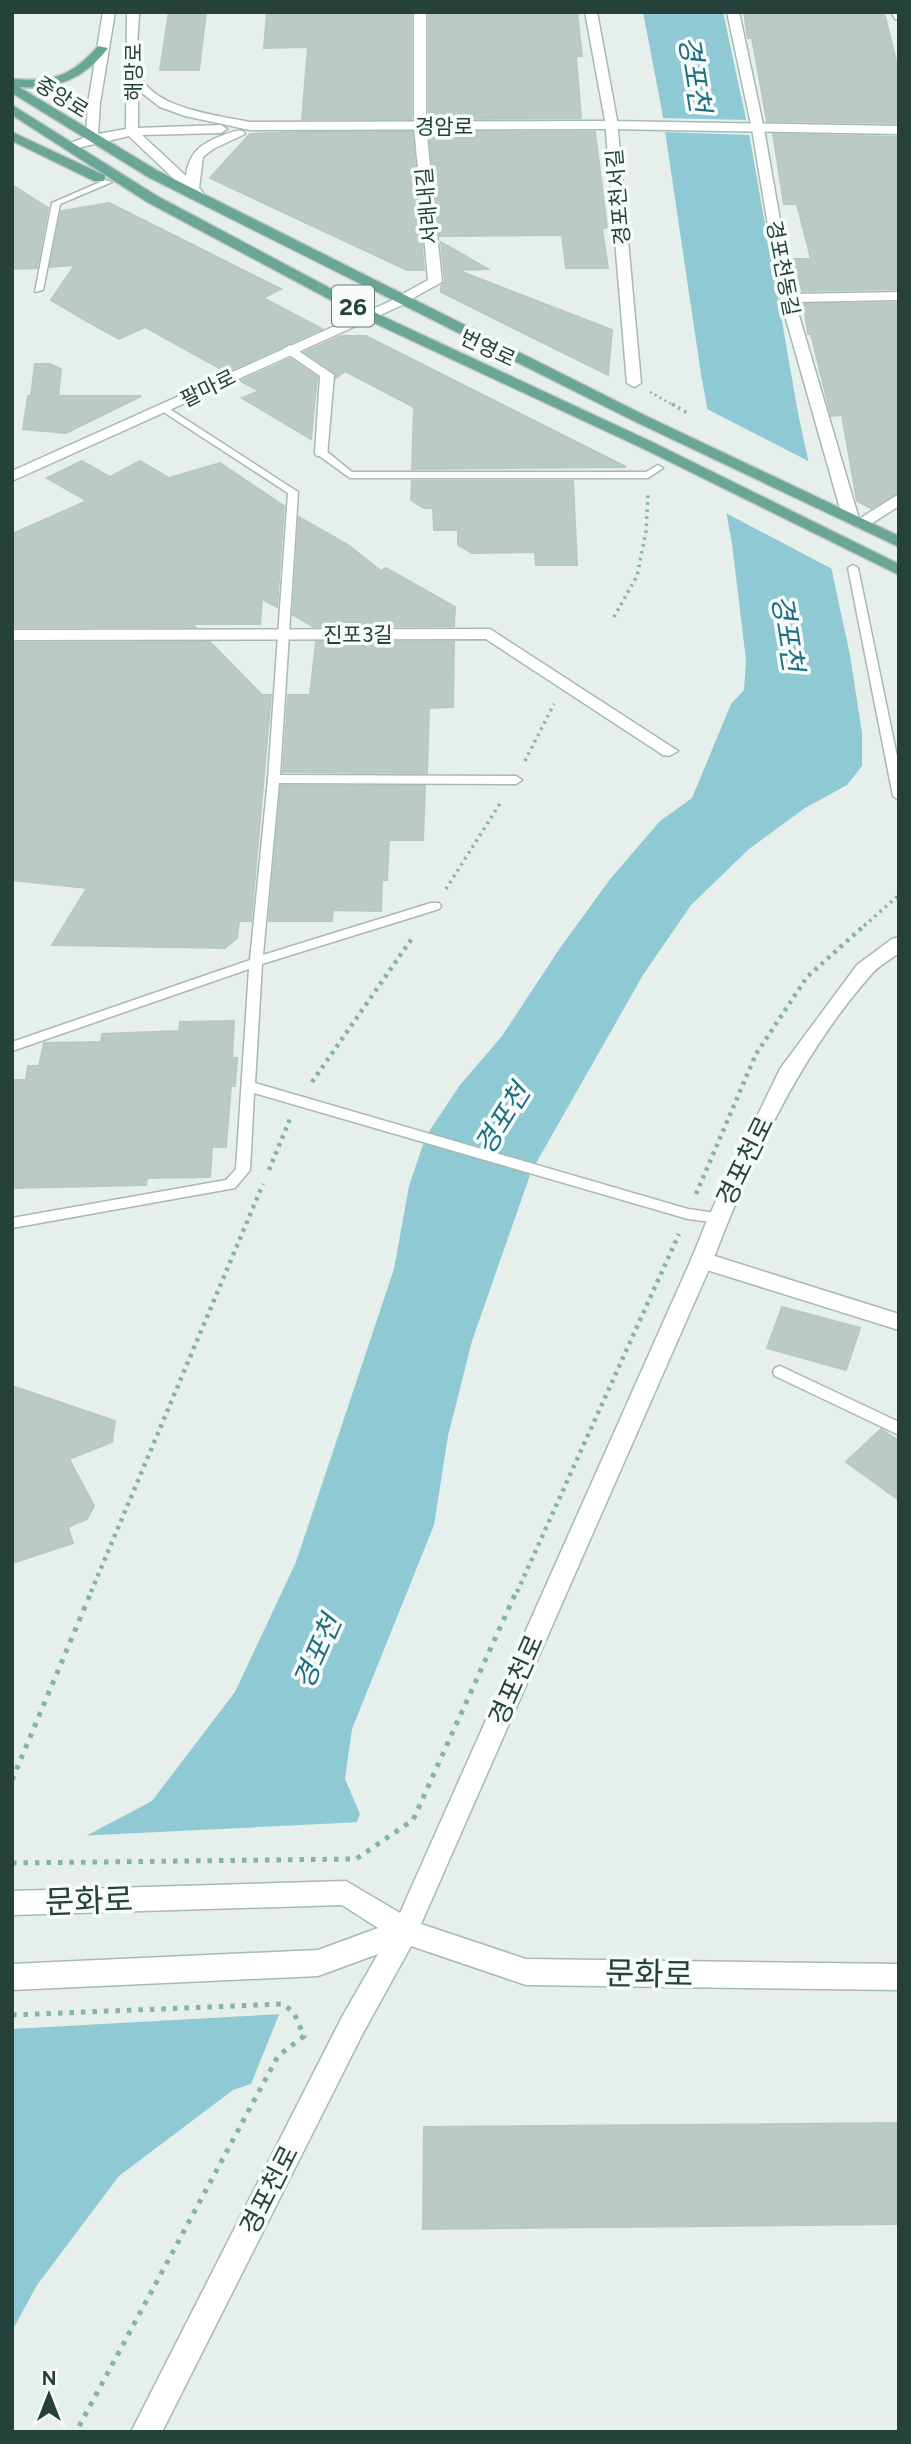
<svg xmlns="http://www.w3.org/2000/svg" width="911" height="2444" font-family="Figtree,'Noto Sans KR',sans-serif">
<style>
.water{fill:#8ec9d4}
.pier{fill:#e6efeb}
.building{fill:#bbcac4;stroke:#b8c9c2;stroke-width:2}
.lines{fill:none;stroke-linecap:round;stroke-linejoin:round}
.lane-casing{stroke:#a8b8b2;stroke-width:3}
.street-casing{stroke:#a8b8b2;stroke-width:3}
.secondary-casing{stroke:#a4bbb3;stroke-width:3}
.primary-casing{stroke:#c2cac8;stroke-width:3}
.path-far3{stroke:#86b3a5;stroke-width:2.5;stroke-dasharray:2 3.5;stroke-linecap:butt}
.path-far2{stroke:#86b3a5;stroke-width:3.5;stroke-dasharray:2.5 4.5;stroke-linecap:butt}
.path-far1{stroke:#86b3a5;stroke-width:4.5;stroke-dasharray:3.5 5;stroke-linecap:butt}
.path{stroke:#86b3a5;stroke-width:5;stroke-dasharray:4.5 7;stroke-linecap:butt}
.lane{fill:#fff;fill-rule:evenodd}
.street{fill:#fff;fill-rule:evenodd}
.secondary{fill:#fff;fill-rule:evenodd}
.primary{fill:#6aa596;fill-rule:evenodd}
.labels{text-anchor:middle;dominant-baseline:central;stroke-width:7;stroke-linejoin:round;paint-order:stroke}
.far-street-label{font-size:21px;fill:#24423a;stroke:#f7fbf9}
.shield{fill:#f7fbf9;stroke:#637a73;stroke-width:2}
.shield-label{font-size:24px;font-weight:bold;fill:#24423a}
.street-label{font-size:26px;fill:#24423a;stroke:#f7fbf9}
.water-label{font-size:28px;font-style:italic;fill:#1c6f80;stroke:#f7fbf9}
.near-street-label{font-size:32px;fill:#24423a;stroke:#f7fbf9}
</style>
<rect width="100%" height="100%" fill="#e6efeb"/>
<!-- water -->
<path class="water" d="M643,12H723L749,133L798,413L850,655L862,733V766L847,785L805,808L749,849L691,905L643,975L531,1172L472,1341L448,1436L434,1525L352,1729L345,1779L360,1814L251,2084L233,2090L119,2176L37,2285L12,2331V1957L82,1838L152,1801L235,1692L296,1562L394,1269L409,1186L426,1136L460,1085L502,1036L560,948L611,878L660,821L692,798L731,704L744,690L746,660L732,544L701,374L662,111Z"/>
<!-- pier -->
<g class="pier">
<path d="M659,118L750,120L753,135L660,132Z"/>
<path d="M703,407L812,463L834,570L722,511Z"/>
<path d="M361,1822L283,2014L12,2029V1947L56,1837Z"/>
</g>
<!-- building -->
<g class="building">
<path d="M169,12H206L199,70H160Z"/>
<path d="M267,12H411V119H302L308,47L264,48Z"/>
<path d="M429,12H577L582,56H576L581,118L429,119Z"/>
<path d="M744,12H884L899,73V123L767,121L752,38H748Z"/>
<path d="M301,132H412L424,270H407L210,178L250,134Z"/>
<path d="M429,132H595L607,227L602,229L608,268H566L562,235L440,236Z"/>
<path d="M773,134L899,137V289L802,291L794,259H811L797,204H784Z"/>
<path d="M12,185L48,208L37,268L12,269Z"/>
<path d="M109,203L281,289L263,298L322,329L226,372L145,327L119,339L88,322L51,300L75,265L50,267L61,211Z"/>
<path d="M441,242L488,269L457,270L612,330L608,375L441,292V286L445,282Z"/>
<path d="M899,303V492L871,508L857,501L842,415L831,416L811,334H808L804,304Z"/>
<path d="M341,336H366L626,467L412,469L414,407L345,371L336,378L335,373L305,352Z"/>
<path d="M290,359L317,377L311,439L242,398L259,391L241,381Z"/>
<path d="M35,364H50L61,369L58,396H141L66,433L23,429L28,396H31Z"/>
<path d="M82,461L110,477L140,461L169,478L220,463L284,506L277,607L262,599L260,624H192L195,627H12V534L87,501L47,478Z"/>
<path d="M412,481H573L577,565H536L535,552L472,553L458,545V530H434L433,508H424L411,500Z"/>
<path d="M299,517L348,545L381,571L386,568L455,607L454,626L314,627L293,615Z"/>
<path d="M210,642L262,695H271L251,921H239L237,938L225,948L52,945L87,888L12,880V643Z"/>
<path d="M316,642H454L453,707L429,708L427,773L283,772L288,695H310Z"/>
<path d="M281,786H425L423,840H389L387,880H382L381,911L333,910L332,921H269Z"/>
<path d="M234,1021L232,1058H237L235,1086H231L226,1147H212L210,1177L147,1178L146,1185L12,1188V1080H26L28,1066H39L44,1043L101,1042L102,1034L179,1031L180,1022Z"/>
<path d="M782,1307L860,1328L846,1370L767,1348Z"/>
<path d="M12,1386L115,1421L112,1442L69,1459L94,1506L87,1519L68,1527L73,1543L12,1563Z"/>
<path d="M881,1429L899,1441V1500L846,1462Z"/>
<path d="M899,2123V2224L423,2229L424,2127Z"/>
</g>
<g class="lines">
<defs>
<g id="lane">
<path d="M105,180L112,182L60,204L43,290L35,292L52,203Z"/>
<path d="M165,406L298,492L280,775L516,776L522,780L516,784L279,783L263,955L431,903H439L441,906L439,909L262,964L255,1083L688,1209L723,1214L725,1218L723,1222L718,1223L688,1219L254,1093L250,1170L235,1188L12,1228V1218L226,1180L236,1169L249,969L12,1051V1042L250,960L268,779L288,493L162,411L160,409Z"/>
<path d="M318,451H326L352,472H646L658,465L663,468L648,478H350L318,455Z"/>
<path d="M853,565L858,568L899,766V800L893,796L848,568Z"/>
<path d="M780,1366L899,1422V1435L775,1376L773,1372L775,1368Z"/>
</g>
<g id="street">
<path d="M414,12H426V126L442,282L404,303L397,299L399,296L428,280L414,126Z"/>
<path d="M585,12H597L617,120L641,383L634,387L627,383L605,120Z"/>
<path d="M727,12H739L764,129L793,294L899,292V300L795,302L859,519L899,494V506L866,527H856L854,523L846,522L843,519L780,298L752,129Z"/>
<path d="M891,12H899V20L895,19Z"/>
<path d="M290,345L334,375L327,456H317L315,453L320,376L285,352L283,349Z"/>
<path d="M490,629L678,751L669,756L663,755L486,639L12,640V630Z"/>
<path d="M702,1252L899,1314V1330L694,1266L691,1260L694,1254Z"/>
</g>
<g id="secondary">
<path d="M103,12H115L100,103L98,134L126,129L127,12H139C139,27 134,60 139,73C152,109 217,115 250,122L612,121L899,126V134L612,129L250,130L185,116L160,107L138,90V128L221,125L227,129L221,133L142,135L186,176C189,153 200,144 221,136C229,133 235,130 243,131L245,134L213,149L203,157L199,188L205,195L199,199L194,198L129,136L69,150L63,146L86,137L88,103Z"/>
<path d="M404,295L411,299L409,302L12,481V471Z"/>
<path d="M899,937V953C889,960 877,967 870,976C800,1055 750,1162 713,1260L421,1924L526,1959L899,1964V1990L526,1985L411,1946L362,2035L162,2432H131L342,2017L378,1954L318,1976L12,1990V1964L318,1950L378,1928L342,1905L12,1915V1891L346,1881L400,1913L691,1260L708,1218L780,1069L857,965L892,939Z"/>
</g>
<g id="primary">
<path d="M98,46L108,48C85,78 57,90 19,87L158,171L646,416L899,536V547L636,422L148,177L12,93V79C53,82 71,77 98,46Z"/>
<path d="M12,105L157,196L382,316L652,442L899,564V575L642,448L372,322L147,202L12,115Z"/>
<path d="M12,132L104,175L105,178L104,181H94L12,141Z"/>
</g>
</defs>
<!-- lane casing -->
<use href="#lane" class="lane-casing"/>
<!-- street casing -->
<use href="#street" class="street-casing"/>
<!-- secondary casing -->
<use href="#secondary" class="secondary-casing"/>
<!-- primary casing -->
<use href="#primary" class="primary-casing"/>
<!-- path-far3 -->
<path class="path-far3" d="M650,392L675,406"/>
<!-- path-far2 -->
<g class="path-far2">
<path d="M672,404L689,414"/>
<path d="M614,617L637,576L646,532L648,495"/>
<path d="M525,761L554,704"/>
<path d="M446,889L501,802"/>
<path d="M864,926L899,895"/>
</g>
<!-- path-far1 -->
<g class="path-far1">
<path d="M312,1082L413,937"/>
<path d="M269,1170L290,1119"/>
<path d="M696,1194L756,1054L807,977L866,924"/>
<path d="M91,1592L263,1184"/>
<path d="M517,1592L679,1234"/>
</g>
<!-- path -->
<g class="path">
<path d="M12,1780L92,1590"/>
<path d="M12,1863L356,1859L413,1820L517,1590"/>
<path d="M12,2015L283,2004L294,2013L304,2036L278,2056L76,2432"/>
</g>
<!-- lane -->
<use href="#lane" class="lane"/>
<!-- street -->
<use href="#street" class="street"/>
<!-- secondary -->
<use href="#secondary" class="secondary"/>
<!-- primary -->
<use href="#primary" class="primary"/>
</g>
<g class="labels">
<!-- far-street labels -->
<g class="far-street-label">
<text transform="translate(133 72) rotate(-90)">해망로</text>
<text transform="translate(62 97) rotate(32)">중앙로</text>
<text x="444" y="126">경암로</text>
<text transform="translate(618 197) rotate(-95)">경포천서길</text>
<text transform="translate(427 206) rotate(-95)">서래내길</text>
<text transform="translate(783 268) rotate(79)">경포천동길</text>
<text transform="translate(488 348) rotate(25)">번영로</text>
<text transform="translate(208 388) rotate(-26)">팔마로</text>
<text x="358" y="634">진포3길</text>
</g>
<!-- shield labels -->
<rect class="shield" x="332" y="285.5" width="42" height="41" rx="5"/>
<g class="shield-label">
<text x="353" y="306">26</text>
</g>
<!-- street labels -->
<g class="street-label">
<text transform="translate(745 1161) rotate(-64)">경포천로</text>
<text transform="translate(516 1680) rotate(-66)">경포천로</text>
<text transform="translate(269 2190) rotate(-63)">경포천로</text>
</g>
<!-- water labels -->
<g class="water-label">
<text transform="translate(695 74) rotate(81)">경포천</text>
<text transform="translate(788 633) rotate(81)">경포천</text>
<text transform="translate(502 1119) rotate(-58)">경포천</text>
<text transform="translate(317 1652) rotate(-66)">경포천</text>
</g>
<!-- near-street labels -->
<g class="near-street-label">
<text transform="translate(89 1901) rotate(-2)">문화로</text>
<text transform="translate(649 1974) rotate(1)">문화로</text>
</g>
</g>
<!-- border -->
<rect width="911" height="2444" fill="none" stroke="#24423a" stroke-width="28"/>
<!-- north arrow -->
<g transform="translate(49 2395)" stroke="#f7fbf9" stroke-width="5" paint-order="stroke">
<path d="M0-5L12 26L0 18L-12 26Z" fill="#24423a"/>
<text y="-10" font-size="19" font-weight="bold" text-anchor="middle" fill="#24423a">N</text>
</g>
</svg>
